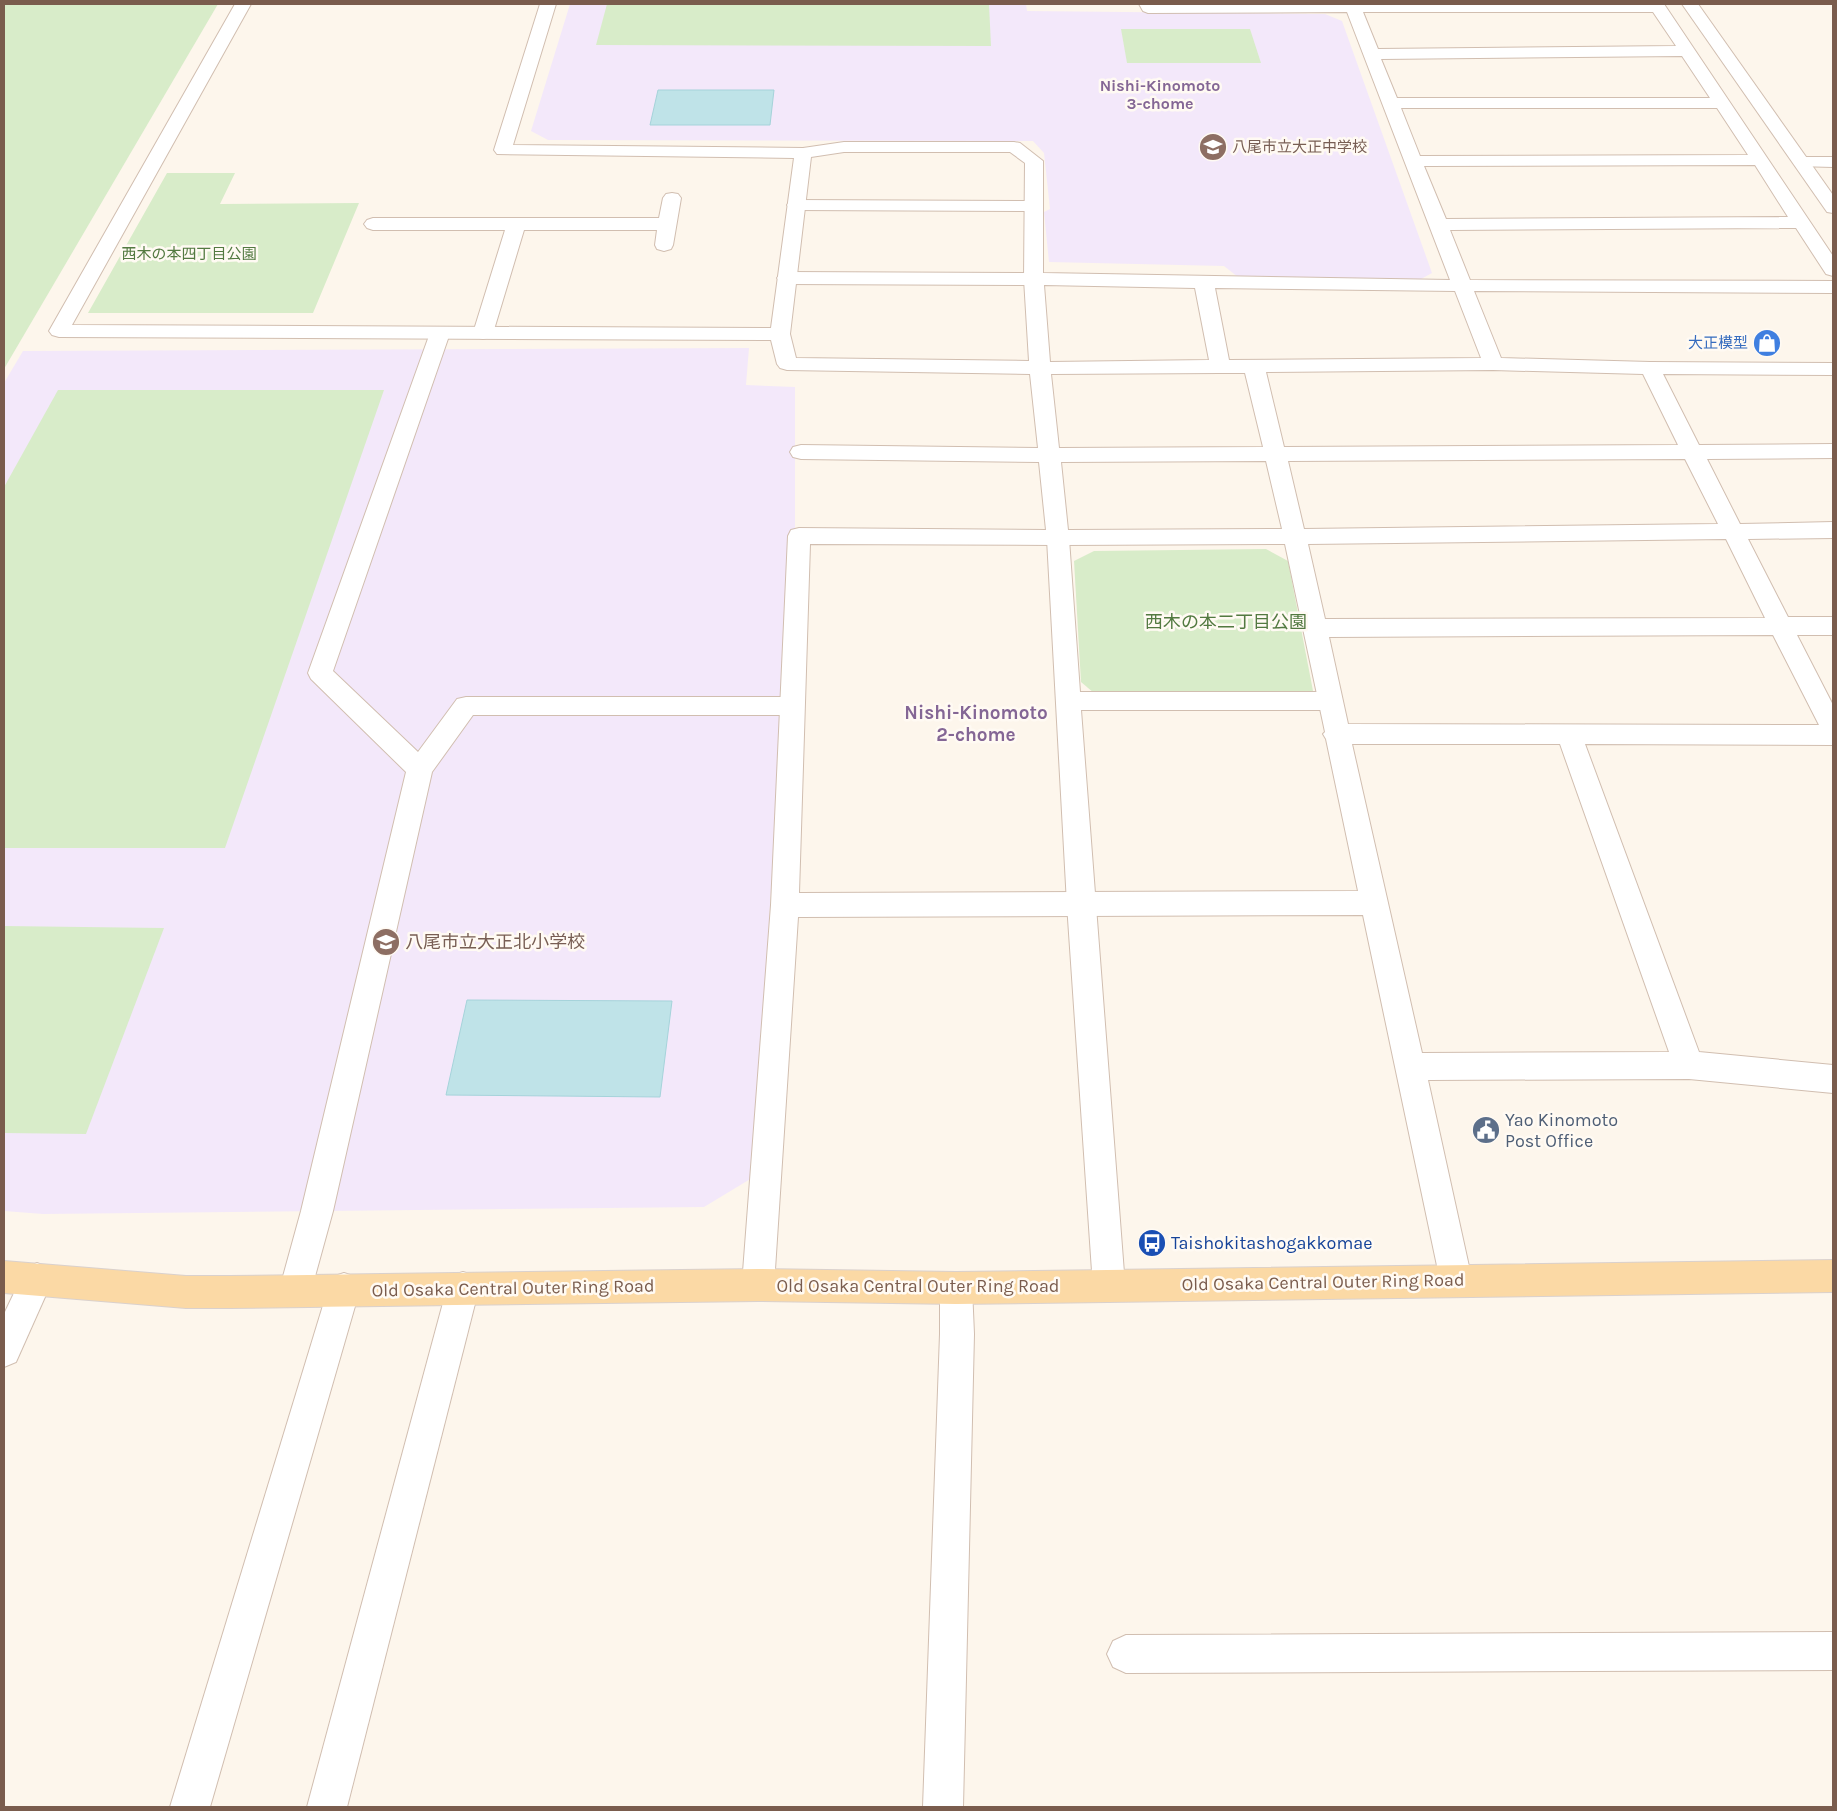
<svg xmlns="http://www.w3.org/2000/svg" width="1837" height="1811" font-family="Karla,'Noto Sans JP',sans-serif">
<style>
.education{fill:#f3e8fa}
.green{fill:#d8ecc9}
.water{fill:#bfe3e8;stroke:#a5d3da}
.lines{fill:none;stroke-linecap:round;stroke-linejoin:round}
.service-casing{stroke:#d1beb0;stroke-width:2}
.minor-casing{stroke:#d1beb0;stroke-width:2}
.tertiary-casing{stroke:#d1beb0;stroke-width:2}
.primary-casing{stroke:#dad1cd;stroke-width:2}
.service{fill:#fff;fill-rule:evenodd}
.minor{fill:#fff;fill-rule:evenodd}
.tertiary{fill:#fff;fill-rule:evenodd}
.primary{fill:#fbd9a5;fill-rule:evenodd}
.labels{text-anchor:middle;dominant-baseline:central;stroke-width:5;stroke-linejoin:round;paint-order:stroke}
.far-education-label{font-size:15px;fill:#785e54;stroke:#fffaf3;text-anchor:start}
.far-park-label{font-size:15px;fill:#537a41;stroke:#fffaf3}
.far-shop-label{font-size:15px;fill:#366cbe;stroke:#fffaf3;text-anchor:end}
.far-neighbourhood-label{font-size:16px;font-weight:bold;fill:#846695;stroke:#fffaf3}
.park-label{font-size:18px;fill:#537a41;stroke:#fffaf3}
.education-label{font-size:18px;fill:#785e54;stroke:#fffaf3;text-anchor:start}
.service-label{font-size:18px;fill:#4e5e75;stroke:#fffaf3;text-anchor:start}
.transit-label{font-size:18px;fill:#164399;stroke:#fffaf3;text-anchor:start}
.street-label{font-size:18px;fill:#7a5c4d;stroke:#fffaf3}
.neighbourhood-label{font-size:19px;font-weight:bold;fill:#846695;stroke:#fffaf3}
</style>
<rect width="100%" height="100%" fill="#fdf6ec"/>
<!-- education -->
<g class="education">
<path d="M570,4H1026L1027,11L1325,14L1342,21L1432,273L1421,279L1238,277L1224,266L1049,262L1044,212L1050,209L1044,153L1033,141L548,140L531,131Z"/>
<path d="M749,348L746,385L795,387V528L752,1178L704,1207L43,1214L4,1211V383L23,351Z"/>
</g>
<!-- green -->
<g class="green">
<path d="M4,4H218L4,369Z"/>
<path d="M607,4H989L991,46L596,45Z"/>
<path d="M1121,29H1250L1261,63H1127Z"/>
<path d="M167,173H235L220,204L359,203L313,313H88Z"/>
<path d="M58,390H384L225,848H4V487Z"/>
<path d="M1266,549L1288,561L1314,696L1094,693L1081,682L1074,561L1094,551Z"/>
<path d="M4,926L164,928L86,1134L4,1133Z"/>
</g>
<!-- water -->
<g class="water">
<path d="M658,90H774L770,125H650Z"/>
<path d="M467,1000L672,1001L660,1097L446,1095Z"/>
</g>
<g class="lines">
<defs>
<g id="service">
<path d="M672,193L678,194L681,198L673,245L671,249L664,251L657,249L655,245L657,230H524L493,333L490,337L483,339L476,337L473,333L505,230H373L367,228L364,224L367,220L373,218H659L663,198L666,194Z"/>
<path d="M796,200L1033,201L1039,202L1042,206L1039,210L1033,211L796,210L790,209L787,205L790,201Z"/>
<path d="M787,272L1034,273L1041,275L1044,279L1041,283L1034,285L787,284L780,282L777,278L780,274Z"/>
<path d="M440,327L447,329L450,333L333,671L418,752L457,699L466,697H792L801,699L804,706L801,713L792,715H473L432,772L333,1211L311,1291L307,1303L295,1307L283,1303L279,1291L301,1211L406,772L311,679L308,673L430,333L433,329Z"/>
<path d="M1058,531L1066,533L1069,539L1080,692H1330L1339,694L1342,701L1339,708L1330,710H1081L1125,1286L1121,1298L1109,1302L1097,1298L1093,1286L1067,904L1047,539L1050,533Z"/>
<path d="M344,1273L356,1277L360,1289L210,1807H170L328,1289L332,1277Z"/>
</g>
<g id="minor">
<path d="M235,4H251L72,325L771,328L794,158L497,154L494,150L540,4H556L513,145L803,148L844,142H1014L1020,143L1043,161V273L1450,280L1347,12L1148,13L1143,11L1139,4H1664L1833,256V276L1826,274L1796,228L1450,230L1470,280L1833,281V293L1474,291L1501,358L1650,362L1833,363V375L1663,374L1699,445L1833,444V458L1707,459L1740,524L1833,522V538L1748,539L1788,617H1833V635H1797L1833,705V745L1585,744L1699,1052L1833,1065V1093L1689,1079L1428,1080L1472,1280L1468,1292L1456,1296L1444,1292L1440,1280L1363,915L798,917L774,1285L770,1297L758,1301L746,1297L742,1285L771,905L788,536L791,530L799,528L1046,530L1039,462L801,459L793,457L790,452L793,447L801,445L1038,448L1030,374L787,370L780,368L777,364L771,340L59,337L52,335L49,331ZM1363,12H1653L1676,46L1378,49ZM1682,56L1710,98H1397L1381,59ZM1401,108H1717L1748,155L1420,156ZM844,152H1010L1025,163L1024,279L1029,361L796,358L790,334L811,157ZM1755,165L1788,217L1446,219L1424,166ZM1044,285L1195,288L1209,360L1050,362ZM1215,288L1455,291L1481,358L1229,360ZM1493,370L1643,374L1678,445L1284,447L1266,372ZM1220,373H1245L1263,447L1059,448L1051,374ZM1685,459L1718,524L1304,529L1288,461ZM1266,461L1282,529L1068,530L1061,462ZM1726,539L1765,618L1325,619L1308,544ZM810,544L1053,545L1058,547L1063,545L1285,544L1325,732L1323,734L1326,739L1358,891L799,893ZM1773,635L1819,725L1348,724L1329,637ZM1352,744H1560L1669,1052L1422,1053Z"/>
<path d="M1802,157H1833V167L1796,166L1793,162L1796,158Z"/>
<path d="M37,1263L48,1268L53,1279L16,1362L4,1367V1314L26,1268Z"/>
<path d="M463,1272L475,1276L479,1288L347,1807H307L447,1288L451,1276Z"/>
<path d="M956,1272L968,1276L972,1288L974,1334L963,1807H923L940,1334V1288L944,1276Z"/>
<path d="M1833,1632V1670L1126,1673L1113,1667L1107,1654L1113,1641L1126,1635Z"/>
</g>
<path id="tertiary" d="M1682,4H1698L1833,195V213L1827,212Z"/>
<path id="primary" d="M1833,1260V1292L956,1304L758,1301L229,1308H186L4,1293V1261L186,1276H229L758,1269L956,1272Z"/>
</defs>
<!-- service casing -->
<use href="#service" class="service-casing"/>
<!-- minor casing -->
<use href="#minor" class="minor-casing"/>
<!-- tertiary casing -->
<use href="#tertiary" class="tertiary-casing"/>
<!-- primary casing -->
<use href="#primary" class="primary-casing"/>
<!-- service -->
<use href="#service" class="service"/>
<!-- minor -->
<use href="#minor" class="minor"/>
<!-- tertiary -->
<use href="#tertiary" class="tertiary"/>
<!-- primary -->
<use href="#primary" class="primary"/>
</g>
<!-- icons -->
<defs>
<symbol id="school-disc" viewBox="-11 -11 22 22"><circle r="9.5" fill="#8d6e63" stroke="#fffaf3"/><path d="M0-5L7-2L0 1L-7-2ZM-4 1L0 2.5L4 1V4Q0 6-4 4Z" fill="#fff"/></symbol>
<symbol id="shop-disc" viewBox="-11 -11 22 22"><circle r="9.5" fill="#3f7fe0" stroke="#fffaf3"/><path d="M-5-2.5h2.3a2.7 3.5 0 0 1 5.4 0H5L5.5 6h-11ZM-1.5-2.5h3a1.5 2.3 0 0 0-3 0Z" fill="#fff"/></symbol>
<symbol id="civic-disc" viewBox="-11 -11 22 22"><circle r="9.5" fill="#5c6f8a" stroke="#fffaf3"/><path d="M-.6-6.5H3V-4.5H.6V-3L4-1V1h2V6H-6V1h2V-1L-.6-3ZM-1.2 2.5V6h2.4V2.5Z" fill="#fff"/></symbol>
<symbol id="bus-disc" viewBox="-11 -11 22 22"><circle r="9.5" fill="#1a4fb4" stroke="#fffaf3"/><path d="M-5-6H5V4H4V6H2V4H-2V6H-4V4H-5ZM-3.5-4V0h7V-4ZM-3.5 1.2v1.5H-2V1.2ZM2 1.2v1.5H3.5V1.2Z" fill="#fff"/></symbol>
</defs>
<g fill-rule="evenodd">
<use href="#school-disc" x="1197" y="131" width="32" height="32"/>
<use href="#shop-disc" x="1751" y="327" width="32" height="32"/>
<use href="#school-disc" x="370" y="926" width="32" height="32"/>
<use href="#civic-disc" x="1470" y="1114" width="32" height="32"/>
<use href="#bus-disc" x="1136" y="1227" width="32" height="32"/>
</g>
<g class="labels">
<!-- far-education labels -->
<g class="far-education-label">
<text x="1232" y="147">八尾市立大正中学校</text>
</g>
<!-- far-park labels -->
<g class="far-park-label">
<text x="189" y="254">西木の本四丁目公園</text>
</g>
<!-- far-shop labels -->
<g class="far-shop-label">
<text x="1748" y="343">大正模型</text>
</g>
<!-- far-neighbourhood labels -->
<g class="far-neighbourhood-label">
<text x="1160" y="85">Nishi-Kinomoto<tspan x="1160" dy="18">3-chome</tspan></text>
</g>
<!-- park labels -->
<g class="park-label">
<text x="1226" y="622">西木の本二丁目公園</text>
</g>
<!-- education labels -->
<g class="education-label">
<text x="405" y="942">八尾市立大正北小学校</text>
</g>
<!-- service labels -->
<g class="service-label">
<text x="1505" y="1120">Yao Kinomoto<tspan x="1505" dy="21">Post Office</tspan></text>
</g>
<!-- transit labels -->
<g class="transit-label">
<text x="1171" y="1243">Taishokitashogakkomae</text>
</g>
<!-- street labels -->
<g class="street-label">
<text transform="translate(1323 1282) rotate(-1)">Old Osaka Central Outer Ring Road</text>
<text x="918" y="1286">Old Osaka Central Outer Ring Road</text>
<text transform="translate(513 1288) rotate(-1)">Old Osaka Central Outer Ring Road</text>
</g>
<!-- neighbourhood labels -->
<g class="neighbourhood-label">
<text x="976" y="713">Nishi-Kinomoto<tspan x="976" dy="22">2-chome</tspan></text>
</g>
</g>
<!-- border -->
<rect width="1837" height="1811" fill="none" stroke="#7a5c4d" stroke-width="10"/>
</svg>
